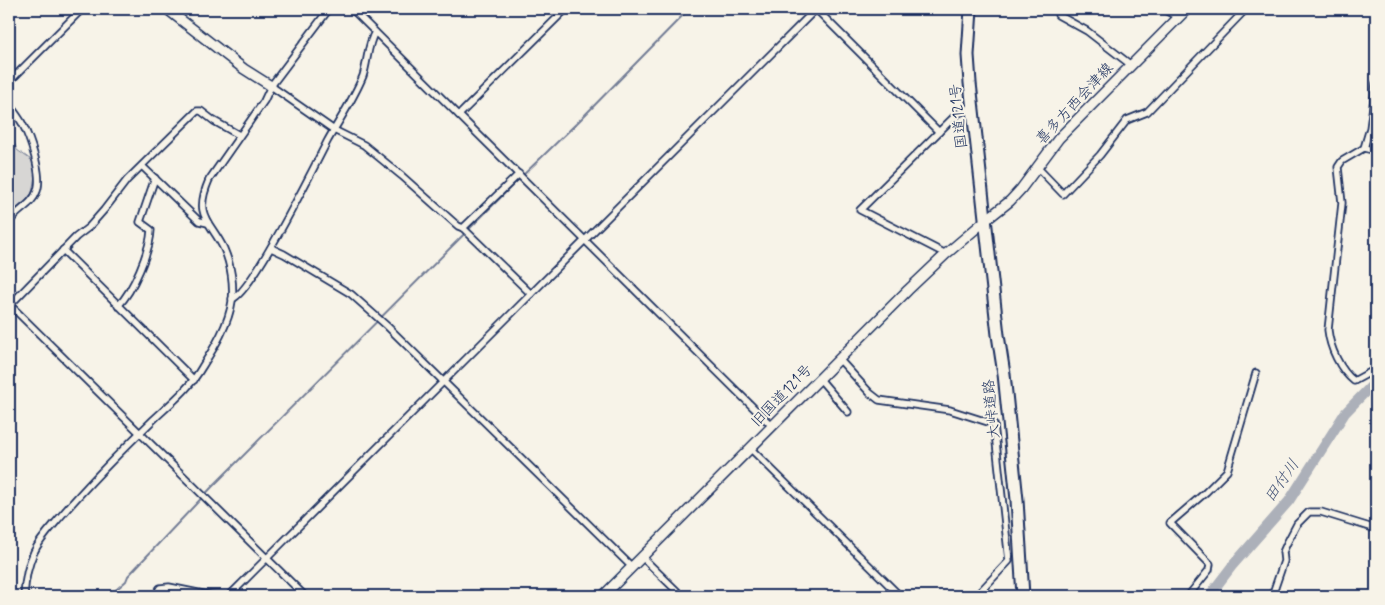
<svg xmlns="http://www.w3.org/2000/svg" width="1385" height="605" font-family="Mynerve,'Klee One',sans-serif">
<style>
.green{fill:#d7d6d4;stroke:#798299}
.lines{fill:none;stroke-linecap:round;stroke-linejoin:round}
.stream{stroke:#727c95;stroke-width:2}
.river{stroke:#acb0b9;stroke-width:10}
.street-casing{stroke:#1b2f5e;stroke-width:9}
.secondary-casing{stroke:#1b2f5e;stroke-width:12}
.primary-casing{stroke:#1b2f5e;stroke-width:12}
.highway-casing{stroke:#1b2f5e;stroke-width:15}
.street{stroke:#f7f3e8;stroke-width:5.5}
.secondary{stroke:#f7f3e8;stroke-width:9}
.primary{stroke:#f7f3e8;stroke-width:9}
.highway{stroke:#f7f3e8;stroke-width:11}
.labels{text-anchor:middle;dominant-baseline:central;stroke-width:4;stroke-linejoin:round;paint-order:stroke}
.street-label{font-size:15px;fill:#1b2f5e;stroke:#f7f3e8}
.water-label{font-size:16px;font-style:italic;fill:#465679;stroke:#f7f3e8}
</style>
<rect width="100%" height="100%" fill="#f7f3e8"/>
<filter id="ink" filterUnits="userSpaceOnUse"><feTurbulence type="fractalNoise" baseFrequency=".02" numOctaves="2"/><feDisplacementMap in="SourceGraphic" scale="10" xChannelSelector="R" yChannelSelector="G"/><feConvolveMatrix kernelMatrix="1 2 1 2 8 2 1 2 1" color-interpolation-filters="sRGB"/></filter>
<g filter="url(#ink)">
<!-- green -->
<path class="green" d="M9,130L17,150L37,164L32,193L9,222Z"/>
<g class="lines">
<!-- stream -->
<path class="stream" d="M109,596L126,581L128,576L212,487L516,182L578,122L689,9"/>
<!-- river -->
<path class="river" d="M1209,596L1232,566L1289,501L1345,413L1376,381"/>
<defs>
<g id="street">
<path d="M352,9L772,426"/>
<path d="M1163,9L1178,17"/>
<path d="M1058,15L1087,31L1131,65"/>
<path d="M9,82L82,9"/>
<path d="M1376,83L1370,128L1364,148L1342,161L1338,167L1342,203L1328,330C1330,348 1340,370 1354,381L1376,369"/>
<path d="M271,86L334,130L364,145L402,176L458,226L463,228L531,294"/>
<path d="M9,104C13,110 18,116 22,123C30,138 43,175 37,191C32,206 16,210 9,223"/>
<path d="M459,115L566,9"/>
<path d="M1364,148L1376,151"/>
<path d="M142,166L199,221L208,223"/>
<path d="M1037,167L1063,194L1100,155L1127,120L1147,112L1246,9"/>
<path d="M463,228L519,174"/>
<path d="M271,248L284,254L351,294L387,326L632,567"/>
<path d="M63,250L194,380"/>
<path d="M946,254L860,210L957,114L966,110H973"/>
<path d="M232,299C252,293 315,165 328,140C340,119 354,98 363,76C368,61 367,45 375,32"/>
<path d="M10,305L305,596"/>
<path d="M9,306L76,237L89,227L104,210L127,180L197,111H201L214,121L239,135"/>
<path d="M118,306C133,291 150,251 151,230L140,222L155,178"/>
<path d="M839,359L870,393L879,400L950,410L994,424L1009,561L976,596"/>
<path d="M819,378L848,412"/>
<path d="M751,449L900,596"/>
<path d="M642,557L682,596"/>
<path d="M24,596C25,580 27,567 34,552C40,539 52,527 61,516C90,482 122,450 153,420C171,403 190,388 202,367C214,348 229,324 232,301C234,285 231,265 224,249C210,220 193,217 209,180L264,101L271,86L329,9"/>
<path d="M155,596L160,588L169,587L213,596"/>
<path d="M229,596L816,9L939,132"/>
<path d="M1188,596L1209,570L1210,564L1170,523L1206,492L1227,471L1256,373"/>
<path d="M1272,596L1284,561L1283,552L1287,543L1297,524L1309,512H1321L1376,529"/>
</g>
<g id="secondary">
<path d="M167,9L244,69L271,86"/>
<path d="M603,596L908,290L946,254L986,220"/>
</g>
<path id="primary" d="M986,220L1010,201L1021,189L1059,138L1187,9"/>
<path id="highway" d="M971,9L968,55L970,83L998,335L1004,374L1017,500L1023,596"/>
</defs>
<!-- street casing -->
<use href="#street" class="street-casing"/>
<!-- secondary casing -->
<use href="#secondary" class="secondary-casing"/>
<!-- primary casing -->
<use href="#primary" class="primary-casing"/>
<!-- highway casing -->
<use href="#highway" class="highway-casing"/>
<!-- street -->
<use href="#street" class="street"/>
<!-- secondary -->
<use href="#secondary" class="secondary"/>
<!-- primary -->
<use href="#primary" class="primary"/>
<!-- highway -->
<use href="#highway" class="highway"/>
</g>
</g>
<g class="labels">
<!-- street labels -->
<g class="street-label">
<text transform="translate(1075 104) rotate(-47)">喜多方西会津線</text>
<text transform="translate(959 116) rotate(-96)">国道121号</text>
<text transform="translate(782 396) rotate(-46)">旧国道121号</text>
<text transform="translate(992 409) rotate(-96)">大峠道路</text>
</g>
<!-- water labels -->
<g class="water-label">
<text transform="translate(1282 481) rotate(-55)">田付川</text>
</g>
</g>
<!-- margin -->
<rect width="1385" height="605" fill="none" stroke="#f7f3e8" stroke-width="30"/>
<rect x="15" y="15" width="1355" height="575" fill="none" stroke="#1b2f5e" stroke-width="2" filter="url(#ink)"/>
</svg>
